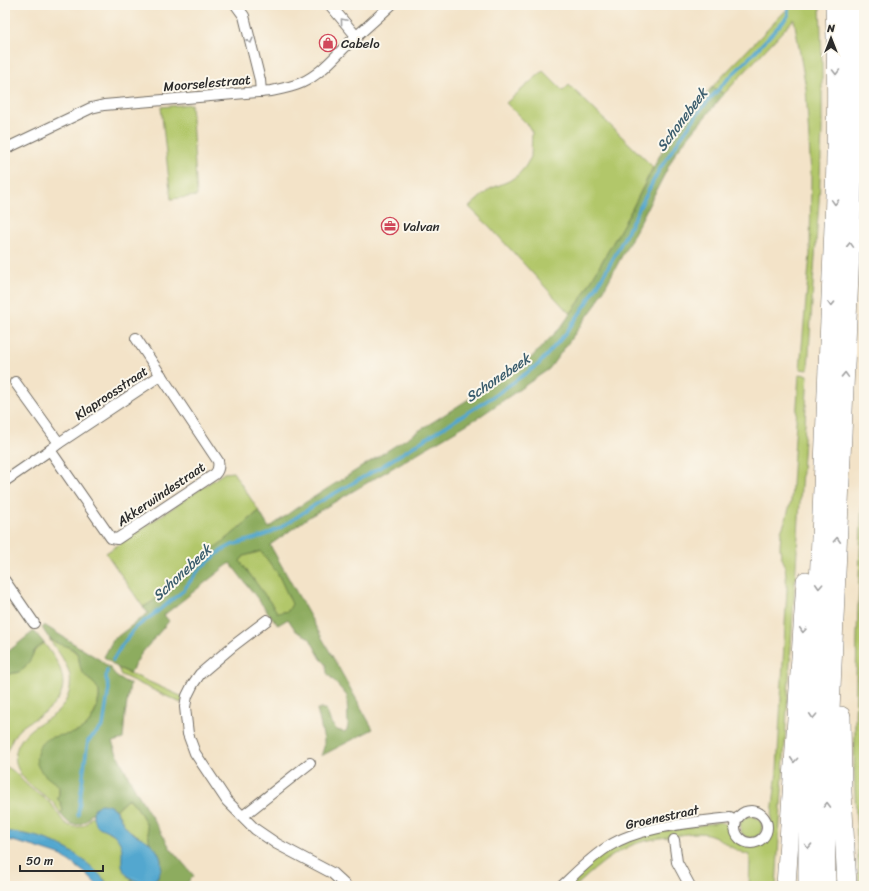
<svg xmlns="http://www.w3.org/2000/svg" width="869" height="891" font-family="Sriracha,sans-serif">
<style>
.green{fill:#b2c76b;stroke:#6e794b}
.forest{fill:#8dac5f;stroke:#5c6c45;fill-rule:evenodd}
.water{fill:#53a7cf;stroke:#3f697d}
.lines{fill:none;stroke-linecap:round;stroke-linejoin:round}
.stream{stroke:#53a7cf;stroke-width:3.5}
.street-casing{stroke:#716b62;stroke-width:12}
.highway-casing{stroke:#716b62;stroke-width:20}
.street{stroke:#fff;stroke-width:10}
.highway{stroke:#fff;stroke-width:19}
.oneway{stroke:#a0a0a0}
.labels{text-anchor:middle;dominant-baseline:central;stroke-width:4;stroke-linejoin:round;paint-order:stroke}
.poi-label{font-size:13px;fill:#2b2b2b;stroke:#fbf7ec;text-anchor:start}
.street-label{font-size:13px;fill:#2b2b2b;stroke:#fbf7ec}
.water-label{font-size:14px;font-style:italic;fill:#3b5d6d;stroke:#fbf7ec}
</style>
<rect width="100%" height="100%" fill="#fbf7ec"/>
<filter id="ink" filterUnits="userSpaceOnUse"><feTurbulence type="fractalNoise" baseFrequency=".025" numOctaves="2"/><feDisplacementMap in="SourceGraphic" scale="8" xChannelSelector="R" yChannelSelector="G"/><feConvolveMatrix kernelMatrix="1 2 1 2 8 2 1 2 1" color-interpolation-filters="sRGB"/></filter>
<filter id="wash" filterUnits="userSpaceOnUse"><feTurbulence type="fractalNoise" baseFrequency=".012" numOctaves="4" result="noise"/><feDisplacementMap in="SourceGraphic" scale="16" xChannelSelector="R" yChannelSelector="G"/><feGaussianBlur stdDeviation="0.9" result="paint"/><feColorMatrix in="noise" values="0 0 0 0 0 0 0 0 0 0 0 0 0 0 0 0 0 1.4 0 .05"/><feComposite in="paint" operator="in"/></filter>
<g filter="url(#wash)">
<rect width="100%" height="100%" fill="#f3e3c8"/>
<!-- green -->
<g class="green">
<path d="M791,5H820L822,61V131L819,202L813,285L808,370L800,369L810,254L811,175L806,88L794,19L724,94L712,87Z"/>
<path d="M543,71L563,91L569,85L653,167L631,211L579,302L570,314L489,226L469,207L490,189L509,181L518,175L525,167L531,157L532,132L527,124L506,103Z"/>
<path d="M191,104L197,196L171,199L161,107Z"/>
<path d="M799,374L808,375L776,886H749L750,861L749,855C742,853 736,850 729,846C723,842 718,837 711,835C700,831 686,834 675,836C660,838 643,840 630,846C610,855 592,871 576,886H566L597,857L639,835L720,822L726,824L730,827L734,837L739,843L750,846L758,845L764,842L770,831L777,771L787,589L785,565L781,556L780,547L781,532L786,519L791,501Z"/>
<path d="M864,439V777L863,778L864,794V886H859L854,769L857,635Z"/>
<path d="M233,472L259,511L229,537L185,570L152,602L143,607L106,553L224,473Z"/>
<path d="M262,551L274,569L277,572L293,604L288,611L278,613L240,561L244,556Z"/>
<path d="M49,639C57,644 67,645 74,651C79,654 78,659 80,664C81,667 83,672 85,675C89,681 97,684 99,691C100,696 98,702 97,706C88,734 75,733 50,738L44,774L59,786V795L57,798L61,803L63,811L60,813C57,809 55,804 51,801C39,790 26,786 18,769C11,754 19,739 31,729C38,723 48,720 55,714C66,705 72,691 70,676C67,662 57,650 49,639Z"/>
<path d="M44,643C55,658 69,676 60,696C57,701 53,706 48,710C38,718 24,723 16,733C11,739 9,748 5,755V675L19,672L30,660L35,650Z"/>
<path d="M118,668L183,697L181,703L121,675Z"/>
<path d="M5,766C15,770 20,779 28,786C35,793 45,797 52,805C56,810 59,816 63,821C69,828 80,829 87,823C89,820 91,818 93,815C95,830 110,829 118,838C125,848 125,864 127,876L132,879L130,886H109L104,879L53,842L23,834L5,831Z"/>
<path d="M129,798L138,809L146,823L150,843L130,831L123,824L116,810Z"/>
<circle cx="751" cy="827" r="11"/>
</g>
<!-- forest -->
<g class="forest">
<path d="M712,87L724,94L676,152L637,228L595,306L549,369L479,417L309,517L270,545L373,729L321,756L324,747V740L317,709H326L331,723L337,730L344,732L347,730L348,725L347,696L327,673L326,664L321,659L310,639L306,636L296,631L288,619L278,625L230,563L164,615L169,621L141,654L130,673L118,668L104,657L113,640L148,613L143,607L152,602L185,570L229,537L259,511L269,528L295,509L526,363L561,327L579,302L631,211L663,149ZM261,551L274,569L277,572L292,604L288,611L278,613L240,561L244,556Z"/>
<path d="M44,625L100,660L110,668L118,678L130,684L125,715L123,739L112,742L118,756L136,791L171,849L194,876L184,886H130L132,879L141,883L151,881L157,878L159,875L161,859L157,852L150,843L146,823L138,809L129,798L116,810L110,806L95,807L93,814L91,813C88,822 78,828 69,823C66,821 63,817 60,813L63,811L61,803L57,798L59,795V786C49,778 33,770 37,754C42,729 67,740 82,729C90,724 94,716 97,707C98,703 100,697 99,692C97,683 86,679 82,671C78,665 81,656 75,651C68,645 57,645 50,639C47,636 44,631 42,627Z"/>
<path d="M34,631L44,643L35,650L30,660L25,668L19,672L5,675V654Z"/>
</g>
<!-- water -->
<g class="water">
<path d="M100,804C119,804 118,820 130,831C136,836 144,838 150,843C160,851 165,865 158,876C151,888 128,882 123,869C120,860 124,851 120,843C118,839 116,836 112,833C108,831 103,829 99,827C93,823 91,814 95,808C96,807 99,805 100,804Z"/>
<path d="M5,831C20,833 39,836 53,842C74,851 96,868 109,886H98L84,872L62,856L35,847L5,839Z"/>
</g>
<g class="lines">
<!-- stream -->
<g class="stream">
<path d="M113,660L122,645L135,628L158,611L183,591L198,571L221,551L232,545L263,536L280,528L321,501L374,471L494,396L539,364L566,333L587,303L613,259L659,170L679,140L701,109L724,83L753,54L788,16V5"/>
<path d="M863,769H864"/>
<path d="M78,815L85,761L88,741L103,726L109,688L106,678L107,670"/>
</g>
</g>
</g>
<g filter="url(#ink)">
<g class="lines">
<defs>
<g id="street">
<path d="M236,5L244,16L260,80L261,92"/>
<path d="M330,5L357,37"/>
<path d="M5,149L91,108L104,105L271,91C281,89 292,87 301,83C319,75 332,60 346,46C361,32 376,19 391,5"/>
<path d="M15,382L59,443"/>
<path d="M50,450L111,538L117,539L215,474C219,470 219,466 218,461L136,338"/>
<path d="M5,481L50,450L59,443L161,375"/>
<path d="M5,581L34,623"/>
<path d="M267,620L233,646L200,674L193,684L187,696L185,707L188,734L195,753L227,801L255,829L277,844L332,873L346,886"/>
<circle cx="751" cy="827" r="16"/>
<path d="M243,816L310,763"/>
<path d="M674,840L677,862L690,886"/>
<path d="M562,886C577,872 591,857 609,846C640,826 692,823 730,818L735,821"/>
</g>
<g id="highway">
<path d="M841,716L842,792L847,886"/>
<path d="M786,886L806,581"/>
<path d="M808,886C807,802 812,717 817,634C822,529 826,424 830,319C835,215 839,110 835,5"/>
<path d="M826,886C824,812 829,738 832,665C837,550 842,434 847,319C852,215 856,110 852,5"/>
</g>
</defs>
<!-- street casing -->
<use href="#street" class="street-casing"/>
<!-- highway casing -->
<use href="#highway" class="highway-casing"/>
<!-- street -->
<use href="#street" class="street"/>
<!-- highway -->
<use href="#highway" class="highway"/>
</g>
<!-- one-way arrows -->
<defs><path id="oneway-chevron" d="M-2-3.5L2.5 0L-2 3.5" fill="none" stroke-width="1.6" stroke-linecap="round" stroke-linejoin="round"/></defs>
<g class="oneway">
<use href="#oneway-chevron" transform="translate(343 21) rotate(-130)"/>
<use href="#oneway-chevron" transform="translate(250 41) rotate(76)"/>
<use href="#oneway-chevron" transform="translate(836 72) rotate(90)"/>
<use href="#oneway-chevron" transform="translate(835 202) rotate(92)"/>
<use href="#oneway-chevron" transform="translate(850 245) rotate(-88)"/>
<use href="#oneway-chevron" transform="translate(831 304) rotate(92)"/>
<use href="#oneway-chevron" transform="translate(845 375) rotate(-88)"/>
<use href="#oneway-chevron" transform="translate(837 540) rotate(-87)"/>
<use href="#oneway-chevron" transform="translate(819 586) rotate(93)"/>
<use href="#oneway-chevron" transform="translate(803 630) rotate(94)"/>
<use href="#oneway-chevron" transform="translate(813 716) rotate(93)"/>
<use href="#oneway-chevron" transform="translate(794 760) rotate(94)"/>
<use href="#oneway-chevron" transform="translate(827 805) rotate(-89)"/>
<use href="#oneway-chevron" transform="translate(808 846) rotate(92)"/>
</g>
</g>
<!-- icons -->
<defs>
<symbol id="shop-ring" viewBox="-11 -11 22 22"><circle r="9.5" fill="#fbf7ec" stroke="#d1495b" stroke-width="1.5"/><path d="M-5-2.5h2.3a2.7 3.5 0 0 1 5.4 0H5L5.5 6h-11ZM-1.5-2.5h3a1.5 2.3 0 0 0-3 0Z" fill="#d1495b"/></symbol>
<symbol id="office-ring" viewBox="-11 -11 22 22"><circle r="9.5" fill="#fbf7ec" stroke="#d1495b" stroke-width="1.5"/><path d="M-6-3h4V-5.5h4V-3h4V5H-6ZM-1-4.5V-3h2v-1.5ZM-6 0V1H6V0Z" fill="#d1495b"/></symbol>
</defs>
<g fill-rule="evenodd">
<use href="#shop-ring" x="318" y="33" width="20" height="20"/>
<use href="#office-ring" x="380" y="216" width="20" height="20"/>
</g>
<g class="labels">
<!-- poi labels -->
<g class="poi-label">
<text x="341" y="43">Cabelo</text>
<text x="403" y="226">Valvan</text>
</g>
<!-- street labels -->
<g class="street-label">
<text transform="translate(207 83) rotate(-5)">Moorselestraat</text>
<text transform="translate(111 393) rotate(-34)">Klaproosstraat</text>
<text transform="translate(161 494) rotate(-34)">Akkerwindestraat</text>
<text transform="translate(662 817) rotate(-12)">Groenestraat</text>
</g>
<!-- water labels -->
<g class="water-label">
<text transform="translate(682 120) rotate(-53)">Schonebeek</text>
<text transform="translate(498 378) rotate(-34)">Schonebeek</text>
<text transform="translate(182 573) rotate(-43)">Schonebeek</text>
</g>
</g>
<!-- margin -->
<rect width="869" height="891" fill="none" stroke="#fbf7ec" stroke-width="20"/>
<!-- north arrow -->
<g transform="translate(831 38)" stroke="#fbf7ec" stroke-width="3" paint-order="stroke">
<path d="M0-3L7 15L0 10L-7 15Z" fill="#2b2b2b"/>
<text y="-6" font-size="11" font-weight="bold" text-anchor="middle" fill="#2b2b2b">N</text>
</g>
<!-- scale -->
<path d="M20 865v6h83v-6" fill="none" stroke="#2b2b2b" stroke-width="2"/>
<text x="26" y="865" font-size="12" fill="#2b2b2b" stroke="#fbf7ec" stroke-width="3" paint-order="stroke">50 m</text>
</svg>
